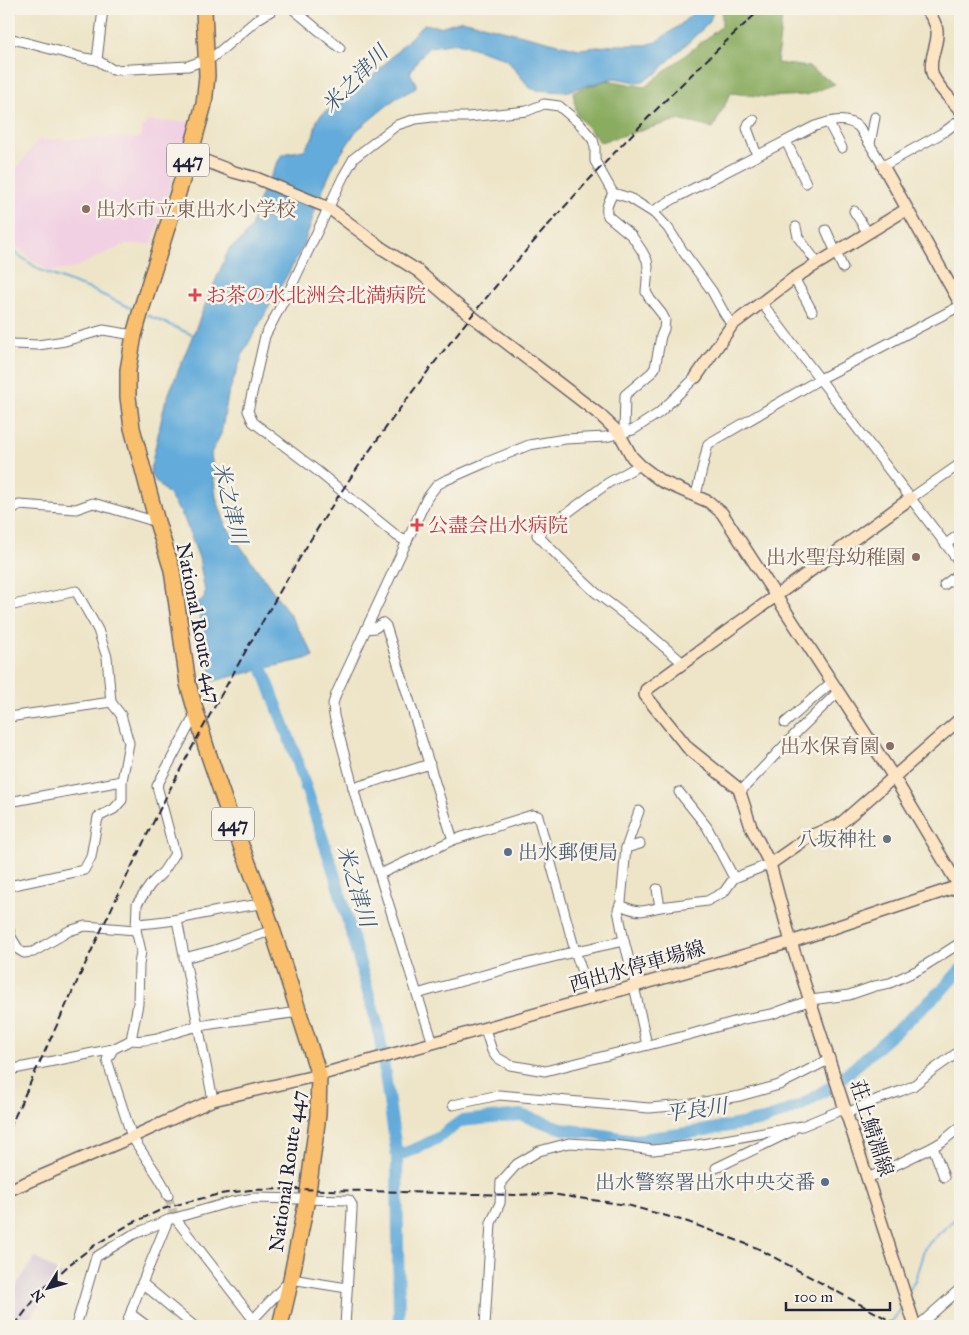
<svg xmlns="http://www.w3.org/2000/svg" width="969" height="1335" font-family="'IM FELL Great Primer','Noto Serif JP',serif">
<style>
.built{fill:#f1d0e3}
.industrial{fill:#cebed1}
.forest{fill:#8aac61;stroke:#56674e}
.water{fill:#63abda;stroke:#42668a}
.lines{fill:none;stroke-linecap:round;stroke-linejoin:round}
.stream{stroke:#63abda;stroke-width:2}
.river{stroke:#63abda;stroke-width:12}
.street-tunnel{stroke:#c5beac;stroke-width:9;stroke-dasharray:9 4.5;stroke-linecap:butt}
.street-casing{stroke:#69666c;stroke-width:11}
.secondary-casing{stroke:#69666c;stroke-width:14}
.highway-casing{stroke:#69666c;stroke-width:18}
.street{stroke:#fff;stroke-width:9}
.secondary{stroke:#fde5c4;stroke-width:11}
.highway{stroke:#f9bf6c;stroke-width:15}
.rail{stroke:#22223b;stroke-width:2;stroke-dasharray:8 4;stroke-linecap:butt}
.education-dot{fill:#8d6e63;stroke:#f7f3e8;stroke-width:2}
.health-dot{fill:#e0444e;stroke:#f7f3e8;stroke-width:2}
.worship-dot{fill:#6b7280;stroke:#f7f3e8;stroke-width:2}
.service-dot{fill:#5c6f8a;stroke:#f7f3e8;stroke-width:2}
.labels{text-anchor:middle;dominant-baseline:central;stroke-width:5;stroke-linejoin:round;paint-order:stroke}
.shield{fill:#f7f3e8;stroke:#62616f;stroke-width:1}
.shield-label{font-size:19px;font-weight:bold;fill:#22223b}
.education-label{font-size:20px;fill:#785e54;stroke:#f7f3e8;text-anchor:end}
.health-label{font-size:20px;fill:#be3a42;stroke:#f7f3e8;text-anchor:start}
.street-label{font-size:20px;fill:#22223b;stroke:#f7f3e8}
.worship-label{font-size:20px;fill:#5b616d;stroke:#f7f3e8;text-anchor:end}
.service-label{font-size:20px;fill:#4e5e75;stroke:#f7f3e8;text-anchor:start}
.water-label{font-size:21px;font-style:italic;fill:#3c597b;stroke:#f7f3e8}
</style>
<rect width="100%" height="100%" fill="#f7f3e8"/>
<filter id="ink" filterUnits="userSpaceOnUse"><feTurbulence type="fractalNoise" baseFrequency=".02" numOctaves="2"/><feDisplacementMap in="SourceGraphic" scale="10" xChannelSelector="R" yChannelSelector="G"/><feConvolveMatrix kernelMatrix="1 2 1 2 8 2 1 2 1" color-interpolation-filters="sRGB"/></filter>
<filter id="wash" filterUnits="userSpaceOnUse"><feTurbulence type="fractalNoise" baseFrequency=".0096" numOctaves="4" result="noise"/><feDisplacementMap in="SourceGraphic" scale="20" xChannelSelector="R" yChannelSelector="G"/><feGaussianBlur stdDeviation="1.12" result="paint"/><feColorMatrix in="noise" values="0 0 0 0 0 0 0 0 0 0 0 0 0 0 0 0 0 1.4 0 .05"/><feComposite in="paint" operator="in"/></filter>
<g filter="url(#wash)">
<rect width="100%" height="100%" fill="#eee5c8"/>
<!-- built -->
<path class="built" d="M148,121L193,122L177,163L152,244H126L72,269L49,271L29,258L9,240V179L38,140L141,138V130Z"/>
<!-- industrial -->
<path class="industrial" d="M35,1257L62,1275L24,1326H9V1297Z"/>
<!-- forest -->
<path class="forest" d="M722,9H782V15L777,63L809,67L835,84L806,95L766,97L731,93L713,128L678,120L600,142L577,115L573,92L607,80L645,87L722,26Z"/>
<!-- water -->
<path class="water" d="M696,9H714L709,23L664,65L660,71L643,81L637,82L614,78L565,92L536,90L530,88L508,61L499,56L457,43L429,47L418,59L410,73L416,83V88L395,99L356,131L335,163L321,193L303,247L244,351L228,395L221,434L211,453L216,497L226,526L288,612L310,648L313,657L213,681L197,603L204,598L205,592L199,558L184,518L169,495L151,476L150,471L165,403L206,303L229,249L242,240L251,227L260,197L282,154L304,150L313,137L317,120L320,116L368,81L424,24L440,27L462,20L579,49L616,45H646L656,42L680,25L695,11Z"/>
<g class="lines">
<!-- stream -->
<g class="stream">
<path d="M9,247L14,252L40,270L75,284L90,289L135,310"/>
<path d="M147,315L195,336"/>
<path d="M909,1291L915,1280L925,1247L960,1214"/>
<path d="M888,1326L899,1312L903,1304"/>
</g>
<!-- river -->
<g class="river">
<path d="M257,654L295,754L336,879L378,1027L397,1156L399,1326"/>
<path d="M397,1156L420,1147L438,1138L461,1121L521,1115L564,1129L635,1140L694,1132L764,1120L802,1105L838,1082L941,991L960,970"/>
</g>
</g>
</g>
<g filter="url(#ink)">
<g class="lines">
<!-- street-tunnel -->
<path class="street-tunnel" d="M168,1196L175,1218"/>
<defs>
<g id="street">
<path d="M293,9L340,48"/>
<path d="M9,38L84,58L97,60L113,70L188,66L213,57L258,19L274,9"/>
<path d="M97,60L103,9"/>
<path d="M754,120L749,123L747,128L757,155"/>
<path d="M828,122L842,148"/>
<path d="M786,141L806,183"/>
<path d="M870,144L875,117"/>
<path d="M613,193C610,200 604,208 608,216L632,236L642,251L647,260L648,267L646,292L650,299L662,314L665,320L664,329L661,336L655,368L651,373L625,395L624,432"/>
<path d="M854,211L868,233"/>
<path d="M654,213L658,208L677,197L815,126C831,121 845,116 859,127L883,166L944,132L960,120"/>
<path d="M796,227L798,237L818,264"/>
<path d="M826,230L843,268"/>
<path d="M794,278L812,311"/>
<path d="M761,302L960,563"/>
<path d="M9,343L14,344L38,345L65,341L103,330L134,335"/>
<path d="M640,465L608,483L537,535L579,577L595,592L647,632L683,663"/>
<path d="M696,495L708,444L820,379L960,306"/>
<path d="M911,498L960,464"/>
<path d="M9,513L19,505L76,509L93,503L157,522"/>
<path d="M407,542L397,536L316,470L253,422L248,411L265,336L292,285L343,177L354,158L397,125L416,119L432,117H468L527,111L544,104L559,106L580,124L593,140L595,147V161L613,193L630,198L654,213L668,228L682,250L712,291L724,313L732,325"/>
<path d="M946,544L960,534"/>
<path d="M944,585L960,573"/>
<path d="M9,606L76,591L98,630L107,657L111,702L121,715L129,743L122,781V800L114,809L98,817L91,857L84,870L9,886"/>
<path d="M366,629L375,628L383,623L386,626L453,840"/>
<path d="M9,717L111,702"/>
<path d="M785,723L832,682"/>
<path d="M353,788L430,764"/>
<path d="M679,792L707,827L734,878L770,864"/>
<path d="M740,792L801,728L838,692"/>
<path d="M9,802L122,781"/>
<path d="M626,848L639,811"/>
<path d="M380,874L453,840L532,815L538,816L575,951L591,999"/>
<path d="M657,889L660,907L707,901L724,892L734,878"/>
<path d="M620,905C638,913 642,912 660,907"/>
<path d="M177,920L213,1100"/>
<path d="M136,924C150,923 165,922 179,919C208,913 235,906 264,904"/>
<path d="M9,929L11,937L19,950L24,953L33,952L69,931L85,926L136,930"/>
<path d="M624,941L618,910L621,902L626,848L640,844"/>
<path d="M184,958L215,950L273,930"/>
<path d="M634,986L647,1045"/>
<path d="M417,994C485,974 554,955 624,941L636,986"/>
<path d="M485,1029L492,1051L496,1057L510,1065L545,1071L688,1035L744,1019L772,1014L811,1000L849,995L875,986L890,983L918,970L960,943"/>
<path d="M131,1040C154,1043 177,1030 199,1026C232,1020 266,1017 299,1012"/>
<path d="M433,1043L417,994L360,813L334,716L333,704L336,694L427,498L437,485L444,481L485,463L529,445L565,439L606,437L633,430L659,413L696,377"/>
<path d="M113,1049L107,1060L132,1137L158,1176L165,1188L168,1196"/>
<path d="M9,1070L113,1049L131,1040L138,1004L139,965L141,951L136,930L137,904L151,884L163,872L175,854L157,786L196,713"/>
<path d="M453,1105L499,1095L649,1108L686,1105L740,1096L779,1085L830,1059"/>
<path d="M847,1113L878,1099L901,1091L913,1086L933,1070L960,1051"/>
<path d="M933,1147L944,1177"/>
<path d="M716,1168L792,1131"/>
<path d="M868,1177L875,1175L933,1147L943,1141L960,1127"/>
<path d="M175,1218L253,1319"/>
<path d="M142,1283L194,1326"/>
<path d="M131,1314L147,1326"/>
<path d="M76,1326L96,1257L132,1235L168,1220L231,1202L254,1198L349,1200L352,1205V1210L345,1326"/>
<path d="M126,1326L134,1303L168,1220"/>
<path d="M247,1326L291,1279L347,1288"/>
<path d="M485,1326L491,1223L500,1203L501,1182L517,1164L539,1151L569,1143L622,1146L653,1150L697,1145L802,1126L846,1108"/>
<path d="M918,1326L960,1289"/>
</g>
<g id="secondary">
<path d="M926,9C931,15 935,21 937,30C939,45 927,60 933,76C939,89 952,100 960,110"/>
<path d="M190,155L234,172L256,178L329,208L383,249L418,271L456,304L600,415L619,433L632,457L640,465L661,481L709,502L722,513L893,776L959,886L960,885"/>
<path d="M883,166L960,303"/>
<path d="M696,377L732,325L794,278L907,209"/>
<path d="M911,498L646,690L645,695L688,748L739,789L751,827L770,864L791,942L915,1326"/>
<path d="M770,864L810,836L839,825L960,719"/>
<path d="M9,1190L132,1137L213,1100L319,1075L791,942L959,886L960,888"/>
</g>
<path id="highway" d="M204,9L207,76L204,104L190,155L142,307L134,335L128,370V397L132,428L157,522L172,570L188,684L206,747L231,820L264,904L319,1075L318,1115L307,1199L291,1279L280,1326"/>
</defs>
<!-- street casing -->
<use href="#street" class="street-casing"/>
<!-- secondary casing -->
<use href="#secondary" class="secondary-casing"/>
<!-- highway casing -->
<use href="#highway" class="highway-casing"/>
<!-- street -->
<use href="#street" class="street"/>
<!-- secondary -->
<use href="#secondary" class="secondary"/>
<!-- highway -->
<use href="#highway" class="highway"/>
<!-- rail -->
<g class="rail">
<path d="M9,1129C58,1023 106,917 158,813C186,756 218,701 249,645C283,586 317,526 356,470C473,301 610,147 761,9"/>
<path d="M14,1326L42,1290L70,1264L95,1245L130,1224L163,1209L183,1203L220,1194L250,1190L291,1189L514,1195L551,1194L627,1205L688,1222L757,1248L900,1326"/>
</g>
</g>
</g>
<!-- markers -->
<g class="education-dot">
<circle cx="86" cy="209" r="5"/>
<circle cx="916" cy="557" r="5"/>
<circle cx="890" cy="746" r="5"/>
</g>
<g class="health-dot">
<path d="M192.5 287.5h5v5h5v5h-5v5h-5v-5h-5v-5h5z"/>
<path d="M414.5 517.5h5v5h5v5h-5v5h-5v-5h-5v-5h5z"/>
</g>
<circle class="worship-dot" cx="887" cy="839" r="5"/>
<g class="service-dot">
<circle cx="508" cy="852" r="5"/>
<circle cx="825" cy="1182" r="5"/>
</g>
<g class="labels">
<!-- shield labels -->
<g class="shield">
<rect x="167" y="143.5" width="42" height="33" rx="4"/>
<rect x="212" y="807.5" width="42" height="33" rx="4"/>
</g>
<g class="shield-label">
<text x="188" y="160">447</text>
<text x="233" y="824">447</text>
</g>
<!-- education labels -->
<g class="education-label">
<text x="96" y="209" text-anchor="start">出水市立東出水小学校</text>
<text x="906" y="557">出水聖母幼稚園</text>
<text x="880" y="746">出水保育園</text>
</g>
<!-- health labels -->
<g class="health-label">
<text x="206" y="295">お茶の水北洲会北満病院</text>
<text x="428" y="525">公盡会出水病院</text>
</g>
<!-- street labels -->
<g class="street-label">
<text transform="translate(199 623) rotate(79)">National Route 447</text>
<text transform="translate(637 966) rotate(-16)">西出水停車場線</text>
<text transform="translate(872 1128) rotate(72)">荘上鯖淵線</text>
<text transform="translate(287 1171) rotate(-82)">National Route 447</text>
</g>
<!-- worship labels -->
<g class="worship-label">
<text x="877" y="839">八坂神社</text>
</g>
<!-- service labels -->
<g class="service-label">
<text x="518" y="852">出水郵便局</text>
<text x="815" y="1182" text-anchor="end">出水警察署出水中央交番</text>
</g>
<!-- water labels -->
<g class="water-label">
<text transform="translate(355 79) rotate(-46)">米之津川</text>
<text transform="translate(230 503) rotate(76)">米之津川</text>
<text transform="translate(356 886) rotate(73)">米之津川</text>
<text transform="translate(696 1110) rotate(-8)">平良川</text>
</g>
</g>
<!-- margin -->
<rect width="969" height="1335" fill="none" stroke="#f7f3e8" stroke-width="30"/>
<!-- north arrow -->
<g transform="translate(48 1288) rotate(233)" stroke="#f7f3e8" stroke-width="4" paint-order="stroke">
<path d="M0-4L9 19L0 12L-9 19Z" fill="#22223b"/>
<text y="-8" font-size="14" font-weight="bold" text-anchor="middle" fill="#22223b">N</text>
</g>
<!-- scale -->
<path d="M786 1302v8h104v-8" fill="none" stroke="#22223b" stroke-width="2.5"/>
<text x="794" y="1302" font-size="15" fill="#22223b" stroke="#f7f3e8" stroke-width="4" paint-order="stroke">100 m</text>
</svg>
